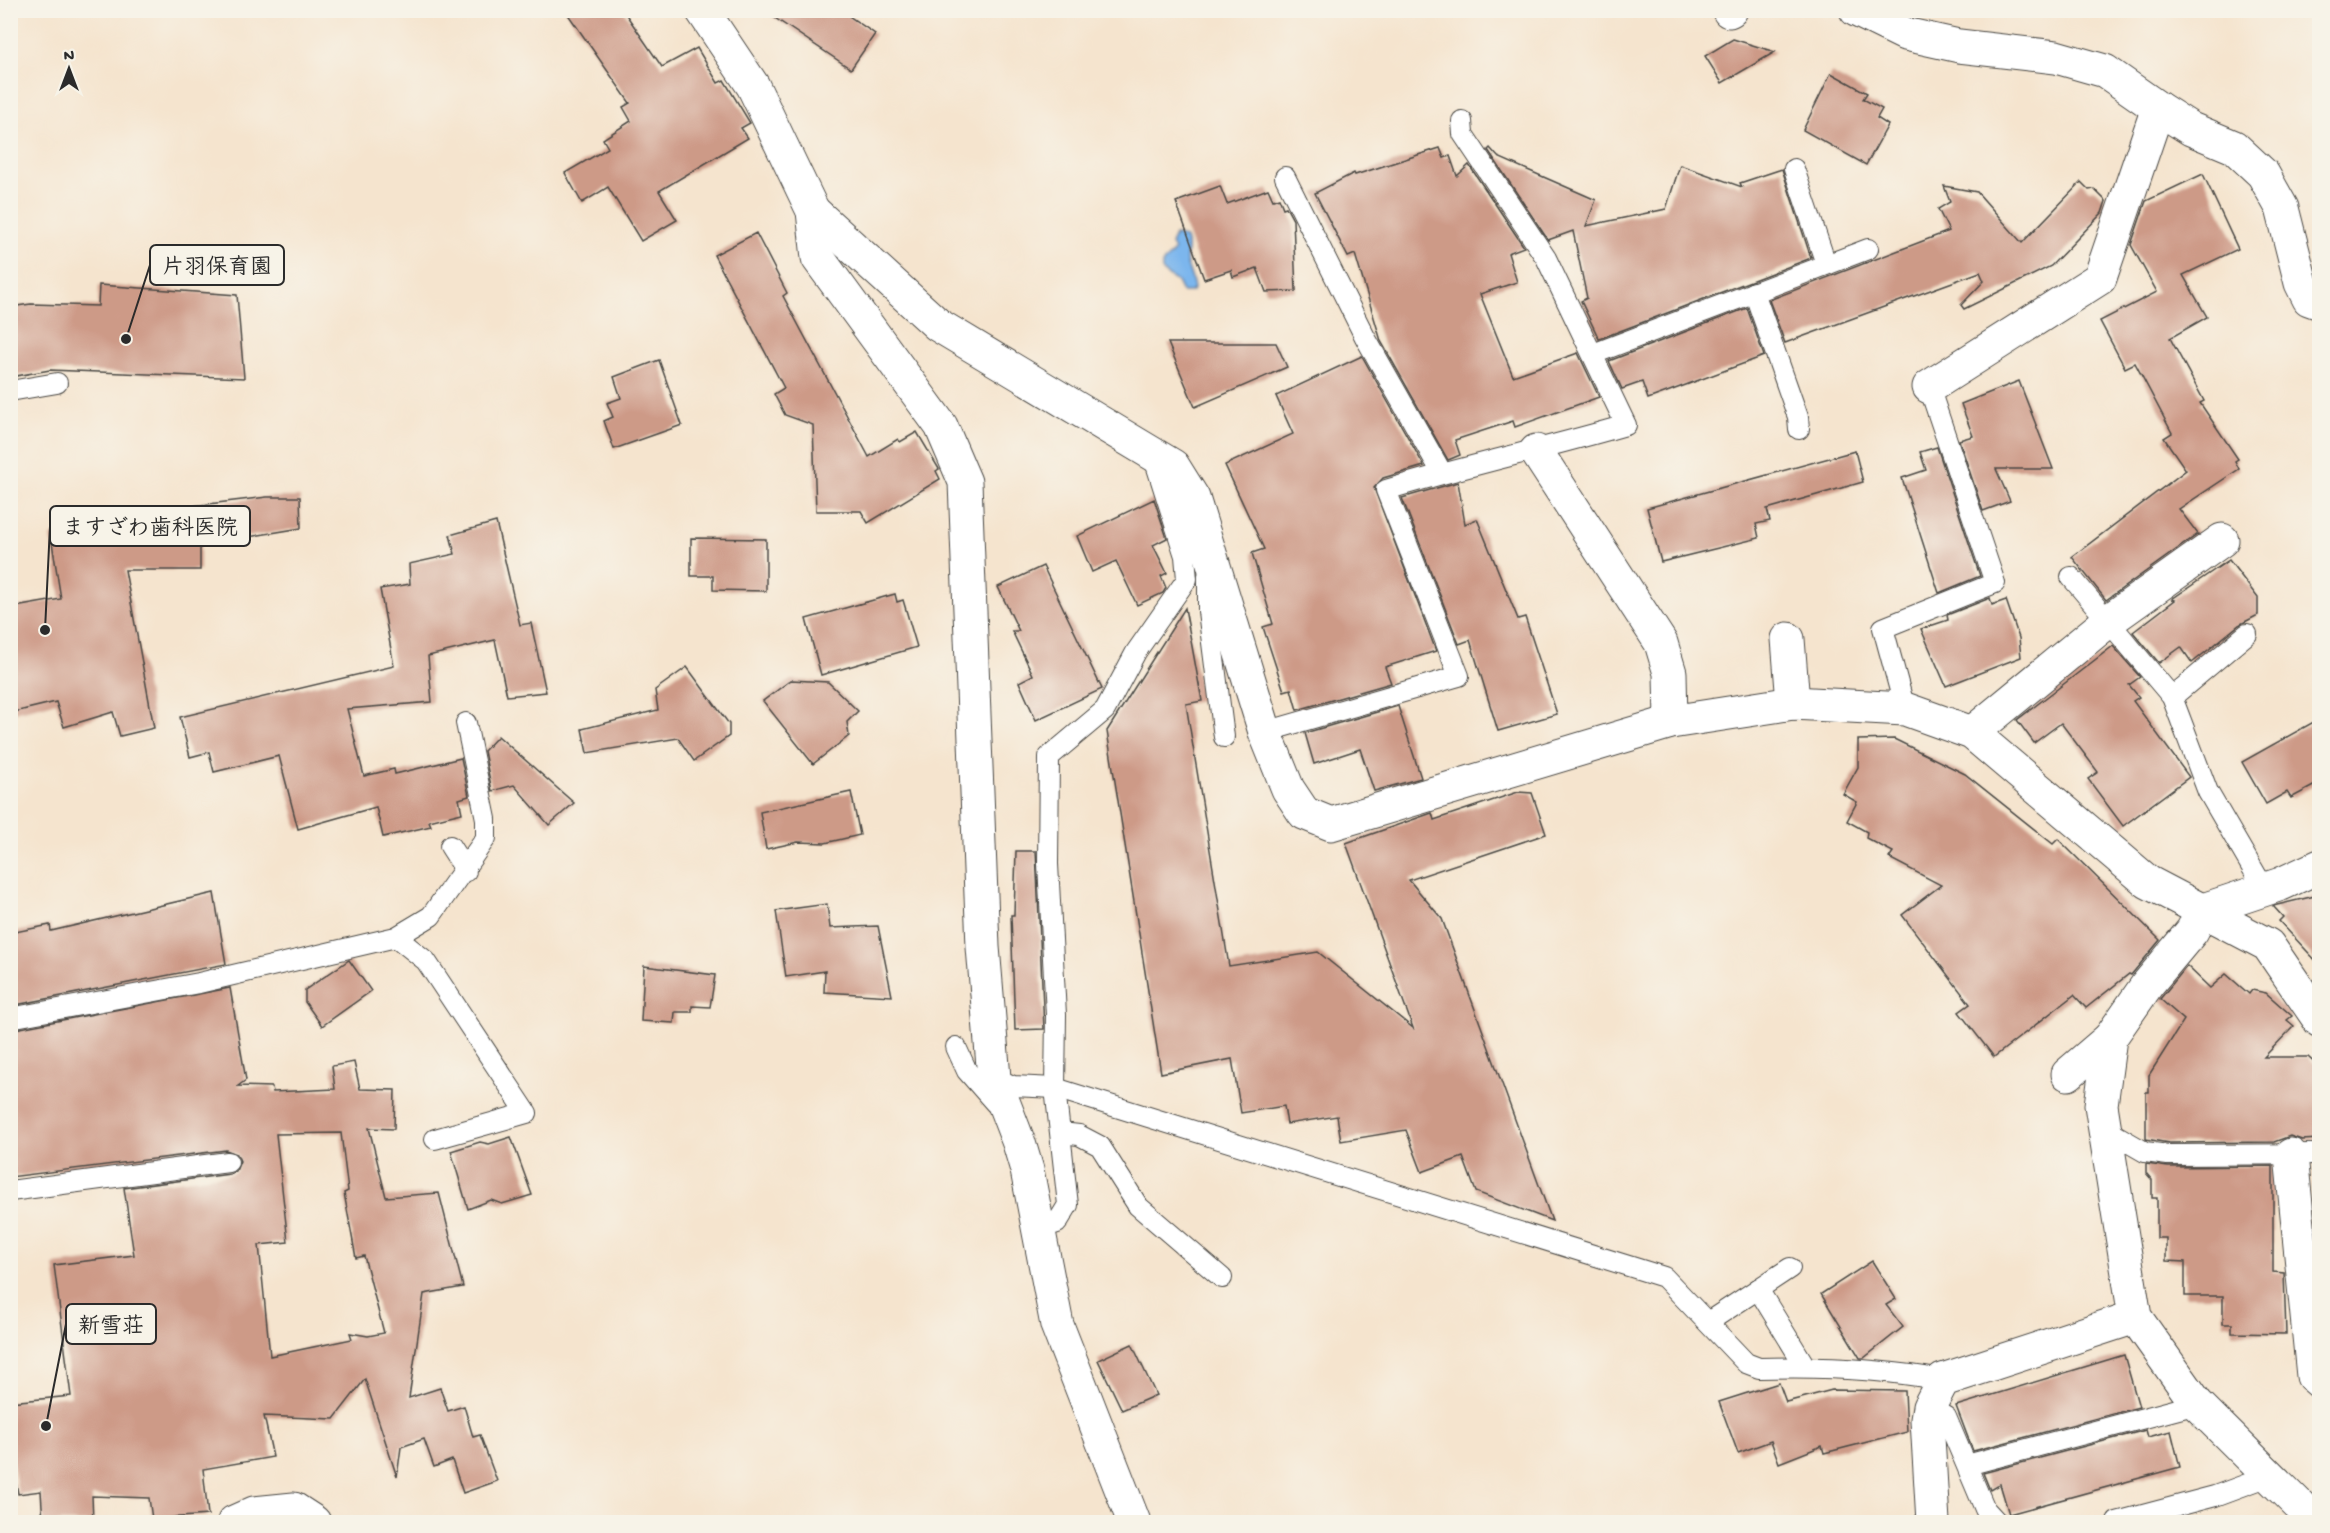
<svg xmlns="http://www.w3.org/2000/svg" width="2330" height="1533" font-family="'Gochi Hand','Klee One',sans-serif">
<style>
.water{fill:#7bb6ed;stroke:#53708c;stroke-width:1.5}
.building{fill:#cd9a87;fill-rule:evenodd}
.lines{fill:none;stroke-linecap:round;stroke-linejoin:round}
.lane-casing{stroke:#494743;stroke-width:22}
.street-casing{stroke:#494743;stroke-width:35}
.lane{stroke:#fff;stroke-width:20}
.street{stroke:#fff;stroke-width:33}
.leader{fill:none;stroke:#2b2b2b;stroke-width:2}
.callout-dot{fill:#2b2b2b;stroke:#f7f3e8;stroke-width:2}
.callout{fill:#f7f3e8;stroke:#2b2b2b;stroke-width:2}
.callout-label{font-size:22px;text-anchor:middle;font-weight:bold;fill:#2b2b2b}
</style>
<rect width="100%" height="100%" fill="#f7f3e8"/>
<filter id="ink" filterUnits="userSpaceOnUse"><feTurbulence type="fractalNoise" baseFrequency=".0167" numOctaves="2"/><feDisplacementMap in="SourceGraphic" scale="12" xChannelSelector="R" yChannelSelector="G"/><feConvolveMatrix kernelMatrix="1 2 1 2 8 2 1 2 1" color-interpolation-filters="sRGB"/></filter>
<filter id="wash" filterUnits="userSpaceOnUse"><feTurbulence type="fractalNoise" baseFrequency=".008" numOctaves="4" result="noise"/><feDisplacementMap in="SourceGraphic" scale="24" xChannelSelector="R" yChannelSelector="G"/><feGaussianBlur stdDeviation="1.35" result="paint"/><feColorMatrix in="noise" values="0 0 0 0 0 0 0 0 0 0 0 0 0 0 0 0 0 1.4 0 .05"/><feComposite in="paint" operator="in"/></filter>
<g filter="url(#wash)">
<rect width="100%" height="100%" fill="#f5e4ce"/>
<!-- water -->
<path class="water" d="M1175,235C1196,237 1183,253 1187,265C1190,273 1193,280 1194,289L1191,292H1182L1177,282L1162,271V264L1174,251L1171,244Z"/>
<g id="blocks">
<!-- building -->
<g class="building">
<path d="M565,10H623L662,67L697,48L718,83L724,80L750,123L741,128L748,138L659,191L677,220L641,241L608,187L582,203L565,173L608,148L603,139L631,121L623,107L630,103Z"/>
<path d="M763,10H840L875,34L851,69Z"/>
<path d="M1733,39L1775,52L1722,83L1705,56Z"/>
<path d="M1831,73L1867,93L1863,99L1882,109L1877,118L1888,125L1866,165L1803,130Z"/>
<path d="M1440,148L1444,158L1450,156L1457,176L1469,165L1524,247L1508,253L1517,282L1480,294L1513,376L1578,353L1599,397L1515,427L1513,421L1455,440L1460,455L1448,460L1381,341L1355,254L1348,257L1315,193L1354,173L1355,175Z"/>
<path d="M1490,148L1498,157L1596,200L1586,226L1666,209L1680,165L1742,187L1740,183L1782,169L1811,258L1599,339L1581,301L1587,298L1573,231L1548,240L1488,150Z"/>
<path d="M2203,174L2238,249L2183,275L2207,317L2170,338L2204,401L2200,403L2238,459L2235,461L2239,469L2179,509L2198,534L2106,600L2072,557L2186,470L2164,438L2172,433L2135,363L2125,368L2100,321L2157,292L2131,245L2146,201Z"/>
<path d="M2081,182L2089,190L2094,189L2106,201L2102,213L2051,266L1964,309L1961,305L1984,281L1980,272L1785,343L1769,300L1949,231L1938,209L1950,202L1944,186L1977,192L2022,243Z"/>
<path d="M1220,186L1227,204L1268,189L1273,200L1279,198L1283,208L1286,207L1293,220L1296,291L1266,292L1257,268L1233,277L1231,270L1204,279L1176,202Z"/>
<path d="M756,233L787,293L783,296L869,457L898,439L900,442L917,432L939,469L936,471L940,479L868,523L861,511H816L813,425L785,415L774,394L784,388L714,255Z"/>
<path d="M99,285L237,295L244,378L50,370L10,377V307L31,304L98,306Z"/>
<path d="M1747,308L1764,356L1648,399L1642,382L1622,389L1609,361Z"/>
<path d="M1168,343H1276L1287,367L1195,407Z"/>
<path d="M1362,356L1424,466L1383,478L1374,488L1436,651L1385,667L1391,683L1297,710L1291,689L1284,691L1263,627L1273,624L1252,553L1264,549L1225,465L1293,434L1276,396Z"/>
<path d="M659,360L682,425L614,449L604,421L613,417L607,403L621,398L614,377Z"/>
<path d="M2019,381L2053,469H1996L2010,501L1983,511L1959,440L1973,436L1961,404Z"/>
<path d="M1937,447L1980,576L1939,593L1902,478L1926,470L1920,452Z"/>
<path d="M1855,451L1863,482L1767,509L1770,521L1756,524L1759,538L1661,562L1647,508Z"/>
<path d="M1458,482L1465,524L1477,519L1518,619L1525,617L1557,714L1498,731L1470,640L1459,644L1402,498Z"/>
<path d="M267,497H300L301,528L200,545V570H125L154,728L120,736L113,712L64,727L56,702L10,713V608L61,599L51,536L193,513L192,506Z"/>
<path d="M1154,499L1167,538L1153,545L1167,573L1161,576L1166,588L1163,593L1137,605L1116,561L1092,572L1077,536Z"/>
<path d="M496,522L520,625L531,623L546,692L507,696L495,640L428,656L432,702L347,709L364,776L394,769L395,774L461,758L469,796L459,799L462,813L429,821L431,826L383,837L376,807L298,829L279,756L214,772L209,752L190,757L180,717L394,666L380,589L410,584L409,564L455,554L450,535Z"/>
<path d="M691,538L766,539V591L713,590V576H691Z"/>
<path d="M2229,560L2258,598V615L2239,625L2192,663L2181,647L2159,663L2133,632L2175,600L2172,599Z"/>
<path d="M1043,566L1102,689L1036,720L1019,682L1033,675L1012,631H1019L998,587Z"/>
<path d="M895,594L897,602L903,600L917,647L821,675L806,619Z"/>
<path d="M1990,598L1992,605L2006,600L2019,638L2021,657L1946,686L1921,629L1948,620L1947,615Z"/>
<path d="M1185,608L1202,701L1186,704L1229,966L1318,952L1413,1028L1346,843L1432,813L1434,820L1518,792L1532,793L1546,834L1409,880L1442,919L1552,1221L1476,1192L1463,1157L1422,1172L1406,1130L1341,1141L1337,1116L1287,1124L1284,1106L1241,1113L1232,1059L1161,1073L1107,731Z"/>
<path d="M2113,646L2140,677L2129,685L2139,697L2133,701L2189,777L2123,826L2088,779L2098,772L2061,723L2034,743L2017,720Z"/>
<path d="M687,667L729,724V736L694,761L678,738L587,753L582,729L658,710L655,690Z"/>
<path d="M791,680L828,682L858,711L847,722L849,736L813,764L763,701Z"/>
<path d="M1398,706L1421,778L1374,791L1360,749L1314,764L1305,733Z"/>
<path d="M2319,719V783L2291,798L2287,792L2266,804L2242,762Z"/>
<path d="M498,736L574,803L549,825L514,785L492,791L484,751Z"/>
<path d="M1894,739L1965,774L2053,844L2058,839L2160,940L2131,975L2129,974L2086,1008L2074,995L1994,1057L1959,1012L1970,1004L1902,915L1941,885L1889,858L1893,852L1866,838L1867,832L1847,821L1857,802L1843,794L1858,767V740Z"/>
<path d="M851,792L860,835L825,843L798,842L766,849L760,812Z"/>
<path d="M1016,851H1036L1044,1029L1015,1030L1011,915H1014Z"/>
<path d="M214,893L226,964L10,1006V933L50,925L51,931Z"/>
<path d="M2319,895V964L2279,921L2283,917L2273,906Z"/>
<path d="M827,904L830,928L878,926L892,996L824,992L825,971L786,977L776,911Z"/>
<path d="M349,960L371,991L322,1026L305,1002V990Z"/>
<path d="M644,966L715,975L710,1007L692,1006V1012H675L674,1023L641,1021Z"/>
<path d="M2187,966L2210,988L2226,974L2249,994L2252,990L2266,993L2292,1016L2287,1020L2294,1026L2264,1057H2308L2319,1067V1139L2302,1140L2290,1136L2274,1142L2169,1143L2146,1139V1092H2149V1075L2184,1020L2160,999Z"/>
<path d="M230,988L246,1080L238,1086L272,1087L273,1092L335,1089L332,1066L354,1062L360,1089L395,1090L394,1129L369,1128L386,1197L439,1193L463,1287L424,1294L409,1398L440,1388L448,1411L464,1406L473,1437L480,1435L497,1481L463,1493L452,1460L434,1467L424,1439L401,1447L397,1477L365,1379L334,1419L264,1416L273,1457L203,1469L208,1515L152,1519L149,1498L92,1496L93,1522H43L41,1491L18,1494L10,1449V1402L71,1396L54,1265L134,1255L124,1188L230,1174L236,1171L240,1161L237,1154L226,1150L10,1177V1030ZM341,1133L348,1191L344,1193L356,1258L364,1256L384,1333L368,1336L350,1333L352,1339L270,1356L259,1245L288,1242L276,1134Z"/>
<path d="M511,1137L532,1195L502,1204L491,1200L468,1209L451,1151L480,1142L489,1144Z"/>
<path d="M2146,1164L2168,1167L2273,1166V1272L2284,1273L2286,1334L2232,1333V1324H2223V1296H2185V1262L2166,1261V1238H2157V1198H2152V1180L2146,1173Z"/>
<path d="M1872,1261L1896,1299L1886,1305L1903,1327L1864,1358H1860L1821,1294Z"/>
<path d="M1132,1344L1156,1395L1122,1410L1098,1360Z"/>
<path d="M2124,1355L2139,1407L1973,1451L1956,1406Z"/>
<path d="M1779,1383L1786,1402L1832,1390L1905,1391L1907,1432L1824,1453L1822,1446L1779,1463L1771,1441L1738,1453L1719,1402Z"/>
<path d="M2146,1430L2148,1437L2171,1431L2180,1467L2009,1514L2000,1484L1990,1490L1983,1473Z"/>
</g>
</g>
</g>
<g filter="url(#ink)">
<use href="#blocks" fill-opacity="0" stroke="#494743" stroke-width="1.5"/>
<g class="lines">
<defs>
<g id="lane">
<path d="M1794,169L1826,264"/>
<path d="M1285,177L1365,337L1442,473"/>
<path d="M1754,292L1798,417L1799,429"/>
<path d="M1593,354L1868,249"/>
<path d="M10,391L57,383"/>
<path d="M1208,575V611L1224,737"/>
<path d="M2071,577L2172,697L2208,792L2265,890"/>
<path d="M2172,697L2247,634"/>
<path d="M1905,709L1883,628L1995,583L1929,387"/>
<path d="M1265,732L1459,676L1386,490C1465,466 1547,448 1626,425L1546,258L1463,134L1462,121"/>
<path d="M450,846L466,871"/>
<path d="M396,937L426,961L527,1113L435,1139"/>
<path d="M10,1018L199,983L396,937L431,916L486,838V819L466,723"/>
<path d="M956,1047L967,1071L995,1103"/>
<path d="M994,1078L1013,1086L1055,1088L1664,1277L1746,1363L1759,1368C1821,1366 1882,1369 1943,1380"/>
<path d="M2105,1129L2145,1152L2168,1155L2320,1154"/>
<path d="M1061,1133L1079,1135L1100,1146L1138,1206L1222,1278"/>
<path d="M10,1191L228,1162"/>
<path d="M1039,1229L1057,1223L1068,1205L1055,1088L1056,1015L1048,864L1049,757L1105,710L1136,652L1187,579L1185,556L1153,455"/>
<path d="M1758,1289L1805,1366"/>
<path d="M1708,1322L1790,1268"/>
<path d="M1929,1407L1946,1417L1985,1509L1997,1522"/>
<path d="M1967,1465L2197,1404"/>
<path d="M2117,1522L2215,1496L2269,1476"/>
</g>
<g id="street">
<path d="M702,10L753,86L813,211L818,258L941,426L965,482L983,947L994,1078L1019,1143L1027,1170L1057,1325L1134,1522"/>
<path d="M1856,10L1905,34L1959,46L2056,57L2105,71L2158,108"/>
<path d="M1729,11L1731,10"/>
<path d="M813,211L938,325L1173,466L1193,498L1265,732L1288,789L1304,813L1331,824L1671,722L1793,703L1905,709L1972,733L2148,882L2268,945L2320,1021"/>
<path d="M1929,387L2100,278L2158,108L2191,129L2234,147L2263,174L2282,208L2301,283L2309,299L2320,303"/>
<path d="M1536,451L1661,643L1670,673L1671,722"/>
<path d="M1788,639L1793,703"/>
<path d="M1972,733L2107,622L2222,540"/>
<path d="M2068,1074L2110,1038"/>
<path d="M2291,1155L2313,1376L2320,1382"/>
<path d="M234,1522L254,1513L294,1509L314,1522"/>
<path d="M1933,1522L1927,1420L1929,1407L1943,1380L2135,1317"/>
<path d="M2316,1522L2197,1404L2135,1317L2101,1105L2110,1038L2147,985L2192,931L2203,910L2281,884L2320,866"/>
</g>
</defs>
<!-- lane casing -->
<use href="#lane" class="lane-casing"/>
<!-- street casing -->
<use href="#street" class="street-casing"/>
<!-- lane -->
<use href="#lane" class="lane"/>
<!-- street -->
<use href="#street" class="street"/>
</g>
</g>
<!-- callouts -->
<path class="leader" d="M126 339L150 265M45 630L50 526M46 1426L66 1324"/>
<g class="callout-dot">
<circle cx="126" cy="339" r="6"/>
<circle cx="45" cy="630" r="6"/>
<circle cx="46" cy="1426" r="6"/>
</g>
<g class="callout">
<rect x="150" y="245" width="134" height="40" rx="6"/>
<rect x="50" y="506" width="200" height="40" rx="6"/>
<rect x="66" y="1304" width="90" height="40" rx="6"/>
</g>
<g class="callout-label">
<text x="217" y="273">片羽保育園</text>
<text x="150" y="534">ますざわ歯科医院</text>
<text x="111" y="1332">新雪荘</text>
</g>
<!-- margin -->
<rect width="2330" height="1533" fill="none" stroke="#f7f3e8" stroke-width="36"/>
<!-- north arrow -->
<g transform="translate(69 69)" stroke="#f7f3e8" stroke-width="4.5" paint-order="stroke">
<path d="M0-4.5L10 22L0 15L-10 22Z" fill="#2b2b2b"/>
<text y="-9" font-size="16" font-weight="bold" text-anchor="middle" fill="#2b2b2b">N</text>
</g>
</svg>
